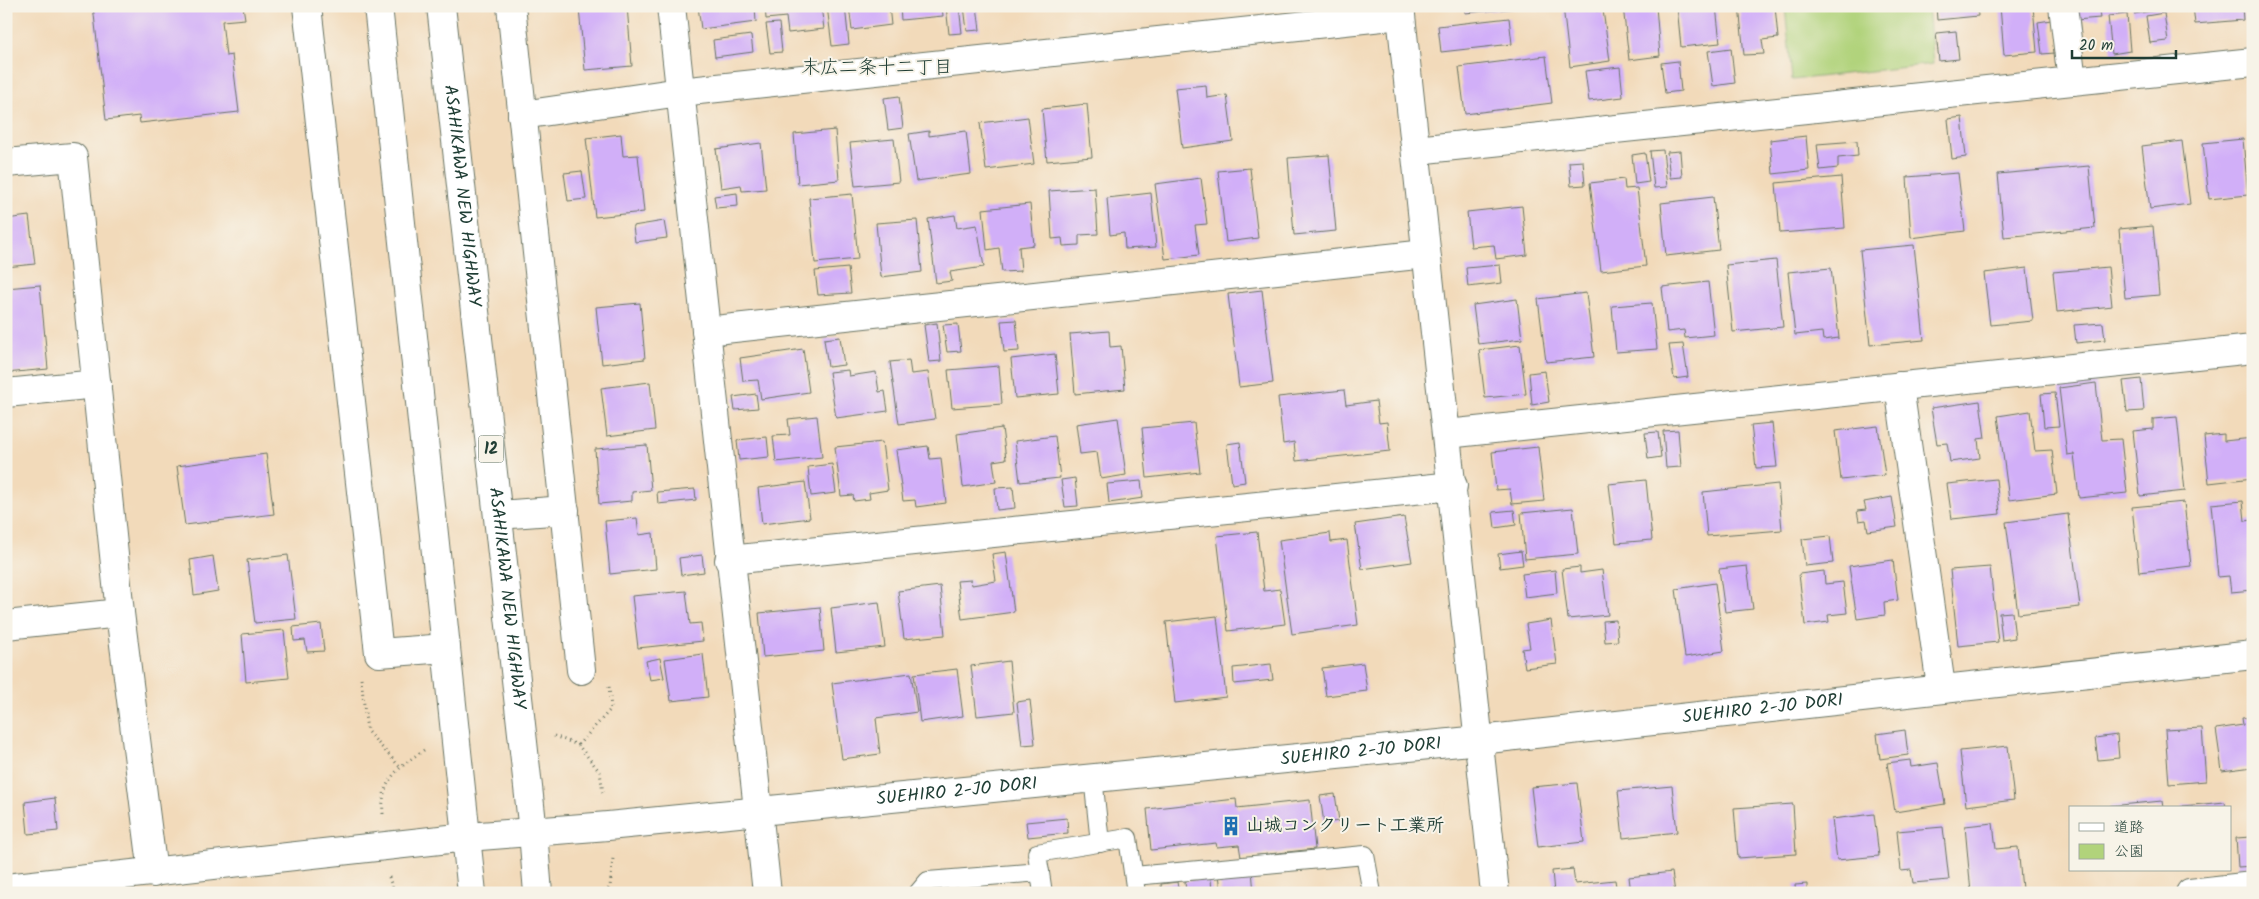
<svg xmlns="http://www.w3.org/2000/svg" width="2259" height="899" font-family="Kalam,'Klee One',sans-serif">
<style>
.green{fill:#b1d37b;stroke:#688858}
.building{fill:#d1aff8}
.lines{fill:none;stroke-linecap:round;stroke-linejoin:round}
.lane-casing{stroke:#697463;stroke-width:20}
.street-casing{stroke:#697463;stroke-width:30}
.secondary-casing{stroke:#697463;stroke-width:30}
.highway-casing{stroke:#697463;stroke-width:30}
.path{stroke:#697463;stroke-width:3;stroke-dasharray:1 4;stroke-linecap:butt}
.lane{stroke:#fff;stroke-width:18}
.street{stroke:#fff;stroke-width:28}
.secondary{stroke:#fff;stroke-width:28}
.highway{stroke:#fff;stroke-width:28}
.labels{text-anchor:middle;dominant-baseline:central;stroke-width:4;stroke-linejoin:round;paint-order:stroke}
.shield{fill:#f7f3e8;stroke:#60746a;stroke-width:1}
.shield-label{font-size:16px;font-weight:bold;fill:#1f3d34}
.street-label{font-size:18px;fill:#1f3d34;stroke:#f7f3e8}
.poi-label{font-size:18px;font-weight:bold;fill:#1f3d34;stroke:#f7f3e8;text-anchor:start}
.neighbourhood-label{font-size:19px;fill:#1f3d34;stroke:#f7f3e8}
</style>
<rect width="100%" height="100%" fill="#f7f3e8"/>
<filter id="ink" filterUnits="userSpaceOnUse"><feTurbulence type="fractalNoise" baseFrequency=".02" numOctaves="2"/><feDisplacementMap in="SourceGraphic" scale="10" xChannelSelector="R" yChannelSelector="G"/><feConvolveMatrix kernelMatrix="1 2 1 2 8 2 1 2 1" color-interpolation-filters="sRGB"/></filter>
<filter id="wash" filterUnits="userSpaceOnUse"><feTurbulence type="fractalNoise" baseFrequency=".0096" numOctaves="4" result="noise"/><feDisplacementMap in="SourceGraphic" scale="20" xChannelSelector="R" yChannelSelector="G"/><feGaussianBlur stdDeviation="1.12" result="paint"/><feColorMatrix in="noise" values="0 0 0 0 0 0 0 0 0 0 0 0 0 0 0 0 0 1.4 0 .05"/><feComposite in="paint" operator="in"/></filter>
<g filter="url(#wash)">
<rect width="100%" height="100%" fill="#f2daba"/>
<!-- green -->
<path class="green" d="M1785,6H1928L1933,64L1792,80Z"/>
<g id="blocks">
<!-- building -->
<g class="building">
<path d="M93,6H243L245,19L222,21L226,56L232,55L239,112L140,123L139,116L106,120Z"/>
<path d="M612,6H627L632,66L585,70L579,9Z"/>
<path d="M698,6H755L756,22L701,29Z"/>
<path d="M765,6H821L824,29L788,33L786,17L766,19Z"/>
<path d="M827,6H845L849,44L832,46Z"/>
<path d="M849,6H889L891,25L852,30Z"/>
<path d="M900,6H942L943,16L901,20Z"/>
<path d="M946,6H959L962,33L949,34Z"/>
<path d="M964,6H977L980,30L967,31Z"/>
<path d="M1465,6H1518V8L1465,13Z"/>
<path d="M1563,6H1596V11L1603,10L1610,61L1570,67Z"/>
<path d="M1623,6H1656L1660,56L1629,60Z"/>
<path d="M1677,6H1716L1720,43L1681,47Z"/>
<path d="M1739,6H1775L1778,38L1762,40L1764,54L1744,55Z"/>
<path d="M1936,6H1977L1978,16L1937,20Z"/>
<path d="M2000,6H2033L2037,52L2004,55Z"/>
<path d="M2075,6H2127L2128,8L2099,12L2100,18L2076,20Z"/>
<path d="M2132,6H2176V7L2134,14Z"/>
<path d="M2193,6H2242L2243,20L2195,24Z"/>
<path d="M2164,13L2168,41L2150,43L2146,16Z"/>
<path d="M2127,14L2130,51L2112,54L2108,16Z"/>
<path d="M1509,18L1512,44L1441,52L1438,26Z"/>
<path d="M2051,20L2055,53L2042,54L2038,22Z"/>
<path d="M779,23L782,52L770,53L766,24Z"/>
<path d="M1956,31L1959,59L1939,61L1936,33Z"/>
<path d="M751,35L753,52L715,57L713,40Z"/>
<path d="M1731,48L1735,83L1713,86L1708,51Z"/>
<path d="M1546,56L1552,103L1465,114L1459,67Z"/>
<path d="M1678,61L1681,91L1665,93L1661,63Z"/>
<path d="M1620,67L1623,97L1589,101L1585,71Z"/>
<path d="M1206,85L1207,98L1227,95L1233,141L1182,148L1175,88Z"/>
<path d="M899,96L903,128L888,130L884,98Z"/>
<path d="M1087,104L1092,157L1047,161L1042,109Z"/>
<path d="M1028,117L1034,164L986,170L980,123Z"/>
<path d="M1962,117L1966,157L1952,159L1948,119Z"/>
<path d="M835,130L839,180L798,184L794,134Z"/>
<path d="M929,131V136L966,131L971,174L916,181L909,134Z"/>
<path d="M621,134L623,156L638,155L644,212L595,217L586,138Z"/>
<path d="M1806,136L1809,170L1773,174L1770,140Z"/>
<path d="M894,139L899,182L855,186L850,143Z"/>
<path d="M2243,139L2248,195L2209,199L2203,143Z"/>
<path d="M1857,141L1858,156L1838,158V168L1820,170L1817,144Z"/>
<path d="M2182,141L2190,204L2150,209L2142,146Z"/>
<path d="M761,143L766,189L742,191L741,185L721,188L716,149Z"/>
<path d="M1663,150L1667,187L1654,188L1650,151Z"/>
<path d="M1680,151L1682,177L1670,178L1667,152Z"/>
<path d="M1645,153L1649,182L1635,184L1632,155Z"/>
<path d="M1329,155L1336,231L1294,235L1288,158Z"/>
<path d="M1583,161L1585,185L1571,186L1569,162Z"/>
<path d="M2089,166L2095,228L2004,237L1998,174Z"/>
<path d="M1250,168L1258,238L1226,242L1218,171Z"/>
<path d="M582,171L586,199L568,201L564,173Z"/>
<path d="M1958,173L1965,231L1911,238L1907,177Z"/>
<path d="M1841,177L1845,228L1780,233L1776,183Z"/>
<path d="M1201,178L1207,224L1195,225L1199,255L1165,259L1155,184Z"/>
<path d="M1624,179L1625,189L1637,188L1646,266L1601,271L1590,183Z"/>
<path d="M6,186L11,212L6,213Z"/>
<path d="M1095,188L1098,234L1079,235V245L1063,246L1062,238L1052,239L1049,191Z"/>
<path d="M737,193L738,206L716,208L714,196Z"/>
<path d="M1151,193L1156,247L1125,249L1124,233L1110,235L1107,198Z"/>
<path d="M852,194L858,259L815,263L809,198Z"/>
<path d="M1713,197L1719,250L1666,256L1661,203Z"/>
<path d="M1030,204L1034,245L1019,247L1021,271L1002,272L999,248L987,250L983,209Z"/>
<path d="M1522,206L1527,255L1496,259L1494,245L1471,247L1467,212Z"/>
<path d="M955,215L957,228L977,225L984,267L950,272L952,281L936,283L928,219Z"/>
<path d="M29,216L35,264L6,267V219Z"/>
<path d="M917,220L922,272L881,277L876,223Z"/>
<path d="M664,221L667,238L635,242L633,226Z"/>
<path d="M2153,226L2159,295L2125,298L2119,229Z"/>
<path d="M1914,245L1924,340L1870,345L1860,250Z"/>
<path d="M1776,260L1783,327L1733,332L1726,265Z"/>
<path d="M1500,265L1502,283L1468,287L1466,268Z"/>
<path d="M2108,267L2112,306L2057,312L2053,272Z"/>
<path d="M848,268L851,293L818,295L815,271Z"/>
<path d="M1831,268L1839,338L1823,340L1822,332L1795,335L1788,272Z"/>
<path d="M2027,268L2033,321L1990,325L1984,273Z"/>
<path d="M1708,282L1714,335L1685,338L1684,330L1667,332L1662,287Z"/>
<path d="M40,285L48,369L6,373V288Z"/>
<path d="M1262,290L1273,383L1239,387L1228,294Z"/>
<path d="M1586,293L1594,357L1546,362L1538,299Z"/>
<path d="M1517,299L1522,339L1478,344L1473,305Z"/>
<path d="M640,303L645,359L602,364L596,307Z"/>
<path d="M1652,303L1657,349L1616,352L1612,306Z"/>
<path d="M1016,320L1019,351L1004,352L1001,321Z"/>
<path d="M937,323L941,361L929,362L924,325Z"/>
<path d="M2103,323L2105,340L2076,343L2074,325Z"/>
<path d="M958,324L961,351L947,352L943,325Z"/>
<path d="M1109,331L1110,347L1121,346L1125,389L1075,394L1070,334Z"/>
<path d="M840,337L844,365L828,367L824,339Z"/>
<path d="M1683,344L1688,377L1674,379L1669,345Z"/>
<path d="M1520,345L1526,394L1485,398L1479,350Z"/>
<path d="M803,349L809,392L761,399L758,380L743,381L740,358Z"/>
<path d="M1055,354L1059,394L1015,398L1011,359Z"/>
<path d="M909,360L911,374L928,372L935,419L899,424L890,362Z"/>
<path d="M999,366L1002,404L952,408L948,370Z"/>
<path d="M848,370L849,376L876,372L879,392L885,391L888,411L836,418L829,372Z"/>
<path d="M1545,371L1549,402L1532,405L1529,373Z"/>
<path d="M2141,379L2144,411L2127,412L2123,381Z"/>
<path d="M650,382L655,430L607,436L601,388Z"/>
<path d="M2096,383L2102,440L2121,439L2127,493L2079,498L2074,454L2067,455L2059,388Z"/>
<path d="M1344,390L1346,405L1376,401L1379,423L1387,422L1390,451L1296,461L1294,442L1283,444L1278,397Z"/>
<path d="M2055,393L2059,426L2044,427L2041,394Z"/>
<path d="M756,394L758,408L735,410L733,397Z"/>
<path d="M1980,401L1985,438L1978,439L1980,458L1950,462L1947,443L1937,444L1931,408Z"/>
<path d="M2030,411L2035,451L2052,450L2057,494L2009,500L1998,416Z"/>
<path d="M817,416L822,457L776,462L773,436L790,435L788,419Z"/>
<path d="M2177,417L2185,491L2140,496L2133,431L2153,429V419Z"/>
<path d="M1118,418L1126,475L1101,479L1097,452L1080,454L1076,424Z"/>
<path d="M1194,423L1200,472L1147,478L1142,428Z"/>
<path d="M1772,423L1777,467L1756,468L1751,425Z"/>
<path d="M1878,426L1885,475L1841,480L1835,431Z"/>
<path d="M1002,428L1006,459L993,461L996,482L963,487L957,434Z"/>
<path d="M1678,430L1681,467L1666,468L1663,431Z"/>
<path d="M1658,432L1661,457L1648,459L1645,433Z"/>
<path d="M2224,434V441L2253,438V478L2209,483L2204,436Z"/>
<path d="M1055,436L1060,478L1020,482L1015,441Z"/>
<path d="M767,437L769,457L739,460L737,440Z"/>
<path d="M882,442L888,490L869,493L870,499L854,501L853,495L841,496L835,447Z"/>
<path d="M1240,442L1245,482L1232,484L1227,444Z"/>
<path d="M647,445L651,490L632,492V501L599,504L595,449Z"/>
<path d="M928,446L930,459L941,458L946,503L916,507L915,500L903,501L896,450Z"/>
<path d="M1538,447L1544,501L1512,504L1510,489L1496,490L1492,452Z"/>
<path d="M266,454L274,514L185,525L177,466Z"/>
<path d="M832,464L836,493L811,496L808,467Z"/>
<path d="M1075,478L1078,506L1065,507L1061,480Z"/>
<path d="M1996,479L2000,514L1952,519L1947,484Z"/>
<path d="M1646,480L1652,540L1616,543L1609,484Z"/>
<path d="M1141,481L1143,498L1109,503L1107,484Z"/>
<path d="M805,482L810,518L762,524L758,488Z"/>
<path d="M1778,484L1782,530L1707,536L1703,492Z"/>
<path d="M1013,487L1015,508L997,510L995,488Z"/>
<path d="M695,489L696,500L658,504L657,492Z"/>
<path d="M1892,497L1897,527L1868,531L1866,520L1859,521L1857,511L1866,510L1864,502Z"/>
<path d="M2243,501L2245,521L2253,520V590L2231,592L2229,576L2218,577L2211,504Z"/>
<path d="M2184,502L2191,566L2139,572L2132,507Z"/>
<path d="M1573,508L1578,554L1525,559L1521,513Z"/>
<path d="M1514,510L1516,525L1495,528L1493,512Z"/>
<path d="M2068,514L2080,607L2018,614L2006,522Z"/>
<path d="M1404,517L1412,562L1362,569L1355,524Z"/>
<path d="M637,518L639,535L653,533L656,569L610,574L605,521Z"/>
<path d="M1257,532L1264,591L1280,589L1285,624L1228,631L1217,536Z"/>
<path d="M1330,533L1331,542L1347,540L1358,625L1292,634L1279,540Z"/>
<path d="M1830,536L1833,563L1805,566L1802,539Z"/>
<path d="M1521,551L1523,565L1500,568L1498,554Z"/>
<path d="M1006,552L1014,612L962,619L957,581L971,580L972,585L996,581L992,554Z"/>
<path d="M288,555L296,619L255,623L247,560Z"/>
<path d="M702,555L704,572L681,575L679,558Z"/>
<path d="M213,556L218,591L194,595L190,560Z"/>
<path d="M1893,560L1898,600L1884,602L1885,615L1857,619L1849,566Z"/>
<path d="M1747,566L1753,609L1725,612L1719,569Z"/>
<path d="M1580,567V573L1602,570L1608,615L1568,619L1562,569Z"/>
<path d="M1990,567L1998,642L1958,646L1950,570Z"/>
<path d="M1555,570L1557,593L1525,597L1522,574Z"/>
<path d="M1824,571L1825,584L1843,582L1847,613L1828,615L1829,622L1805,625L1799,574Z"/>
<path d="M1715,583L1724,651L1685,657L1676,589Z"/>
<path d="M940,586L945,635L904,639L898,591Z"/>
<path d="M686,591L690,624L701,623L703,641L638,648L632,596Z"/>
<path d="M879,602L885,647L836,652L831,608Z"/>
<path d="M820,607L824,651L763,657L759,613Z"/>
<path d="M2012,612L2015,638L2002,640L1999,613Z"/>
<path d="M1217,616L1226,697L1175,703L1166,622Z"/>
<path d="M1551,620L1557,664L1525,668L1522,649L1530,648L1526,624Z"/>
<path d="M1616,620L1618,641L1605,642L1603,621Z"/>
<path d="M321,624L324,651L307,652L305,640L294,641L293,627Z"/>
<path d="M284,630L289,678L246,682L242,634Z"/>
<path d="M6,649H8L10,681H6Z"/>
<path d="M703,654L708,697L671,701L665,659Z"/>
<path d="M660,658L664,678L650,680L646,661Z"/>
<path d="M1009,661L1014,712L977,716L971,666Z"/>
<path d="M1363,663L1367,691L1326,696L1322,668Z"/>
<path d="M1271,664L1273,680L1234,684L1233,668Z"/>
<path d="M957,669L963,716L920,722L914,674Z"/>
<path d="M911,673L917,712L876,718L880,754L842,759L832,683Z"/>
<path d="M1030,700L1035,744L1022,745L1017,702Z"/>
<path d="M2253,717V767L2222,771L2216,729L2243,725L2242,718Z"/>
<path d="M2202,728L2206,781L2169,784L2165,730Z"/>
<path d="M1905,730L1908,755L1880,759L1877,734Z"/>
<path d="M2117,735L2119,758L2098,760L2095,738Z"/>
<path d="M2008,746L2014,800L1966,806L1960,751Z"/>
<path d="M1910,760L1911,767L1938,763L1945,804L1895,812L1887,763Z"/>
<path d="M1577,783L1584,842L1538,847L1531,787Z"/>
<path d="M1672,786L1677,832L1623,838L1618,791Z"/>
<path d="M1335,794L1339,821L1324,823L1320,796Z"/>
<path d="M55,798L58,831L28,834L25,802Z"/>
<path d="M1236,799L1237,808L1310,800L1315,849L1241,857L1239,845L1217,847L1216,843L1151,850L1147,809Z"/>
<path d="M2162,801L2163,808H2111L2110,806Z"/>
<path d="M2225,802L2226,808H2182V806Z"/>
<path d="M1793,804L1796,854L1738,858L1734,808Z"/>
<path d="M1874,814L1879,856L1837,860L1832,819Z"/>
<path d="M1067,818L1068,833L1028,837L1026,822Z"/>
<path d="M1993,823L1996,849L2018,847L2022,889L1971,893L1965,826Z"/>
<path d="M1943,827L1949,880L1913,883L1911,870L1901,871L1897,831Z"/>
<path d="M2251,837L2253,866L2238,867L2236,838Z"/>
<path d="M1573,869L1575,884L1615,880L1617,893H1554L1552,871Z"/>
<path d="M1252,870L1254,893H1221L1219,873Z"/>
<path d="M1672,872L1675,893H1631L1629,877Z"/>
<path d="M1211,878L1212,893H1186L1185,881Z"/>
<path d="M1177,882L1179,893H1162L1161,884Z"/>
<path d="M1807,884V893H1796L1795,885Z"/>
<path d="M1124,888L1125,893H1091V891Z"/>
</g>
</g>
</g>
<g filter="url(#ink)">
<use href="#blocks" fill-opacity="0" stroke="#697463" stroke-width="1"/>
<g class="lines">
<defs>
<g id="lane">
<path d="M1093,777L1100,843"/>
<path d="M1134,876L1365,855L1372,893"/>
<path d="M918,893L928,881L1040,872"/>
<path d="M1043,893L1037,853L1128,838L1136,893"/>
</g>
<g id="street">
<path d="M307,6L379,653L446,648"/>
<path d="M511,6L581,670"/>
<path d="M671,6L767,893"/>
<path d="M1400,6L1495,893"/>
<path d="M2063,6L2072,81"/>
<path d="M522,115L680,92L1401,15"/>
<path d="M1416,150L2253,62"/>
<path d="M6,163L73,157L120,613L153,873"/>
<path d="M706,331L1426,254"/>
<path d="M1899,386L1941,687"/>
<path d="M6,393L97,384"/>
<path d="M1447,434L2253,349"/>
<path d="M498,515L565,510"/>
<path d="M729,560L1453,486"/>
<path d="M6,625L120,613"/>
<path d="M6,888L467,837"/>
<path d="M2190,893L2253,886"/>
</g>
<g id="secondary">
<path id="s1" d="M467,837L608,826L1480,740L2253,655"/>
</g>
<g id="highway">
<path d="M378,6L472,893"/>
<path id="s2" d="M441,6L533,832L538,893"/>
</g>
</defs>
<!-- lane casing -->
<use href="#lane" class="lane-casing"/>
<!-- street casing -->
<use href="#street" class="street-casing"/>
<!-- secondary casing -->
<use href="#secondary" class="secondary-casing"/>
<!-- highway casing -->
<use href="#highway" class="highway-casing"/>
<!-- path -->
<g class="path">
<path d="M361,678L367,731L400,767"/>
<path d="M554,736L578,745L600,772L603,793L605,792"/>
<path d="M578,745L611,709L609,686"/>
<path d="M383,814C380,780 398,768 424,750"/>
<path d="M389,877L394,893"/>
<path d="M605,893L610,887L613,858"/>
</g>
<!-- lane -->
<use href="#lane" class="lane"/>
<!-- street -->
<use href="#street" class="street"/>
<!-- secondary -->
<use href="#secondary" class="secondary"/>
<!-- highway -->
<use href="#highway" class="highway"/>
</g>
</g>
<!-- icons -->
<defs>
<symbol id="building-bare" viewBox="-9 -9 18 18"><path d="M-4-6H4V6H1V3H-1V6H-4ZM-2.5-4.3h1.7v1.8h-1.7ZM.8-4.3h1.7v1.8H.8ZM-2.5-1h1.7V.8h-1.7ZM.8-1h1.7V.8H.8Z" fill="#1f6fb2" stroke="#f7f3e8" stroke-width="2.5" paint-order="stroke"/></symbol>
</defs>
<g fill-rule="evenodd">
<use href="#building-bare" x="1217" y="812" width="28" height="28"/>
</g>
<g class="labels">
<!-- shield labels -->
<rect class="shield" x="478.5" y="435.5" width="25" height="27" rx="4"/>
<g class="shield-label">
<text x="491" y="449">12</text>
</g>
<!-- street labels -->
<g class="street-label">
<text stroke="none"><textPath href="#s2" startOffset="191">ASAHIKAWA NEW HIGHWAY</textPath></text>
<text stroke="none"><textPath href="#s2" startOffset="596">ASAHIKAWA NEW HIGHWAY</textPath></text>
<text stroke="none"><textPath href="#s1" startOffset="1302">SUEHIRO 2-JO DORI</textPath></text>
<text stroke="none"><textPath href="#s1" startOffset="898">SUEHIRO 2-JO DORI</textPath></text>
<text stroke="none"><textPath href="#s1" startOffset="492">SUEHIRO 2-JO DORI</textPath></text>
</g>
<!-- poi labels -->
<g class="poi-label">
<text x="1246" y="826">山城コンクリート工業所</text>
</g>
<!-- neighbourhood labels -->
<g class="neighbourhood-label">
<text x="877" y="68">末広二条十二丁目</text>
</g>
</g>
<!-- margin -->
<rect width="2259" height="899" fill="none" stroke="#f7f3e8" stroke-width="25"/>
<!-- legend -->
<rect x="2069" y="806" width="162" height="65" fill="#f7f3e8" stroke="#a1aaa0"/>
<rect x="2079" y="823" width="25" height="8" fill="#ffffff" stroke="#a1aaa0"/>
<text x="2114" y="832" font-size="15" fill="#1f3d34">道路</text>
<rect x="2079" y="844" width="25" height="15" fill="#b1d37b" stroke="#a1aaa0"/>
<text x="2114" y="856" font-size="15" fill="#1f3d34">公園</text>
<!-- scale -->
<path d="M2072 50v8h104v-8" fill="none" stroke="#1f3d34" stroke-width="2.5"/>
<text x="2079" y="50" font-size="15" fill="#1f3d34" stroke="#f7f3e8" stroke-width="4" paint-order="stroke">20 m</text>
</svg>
